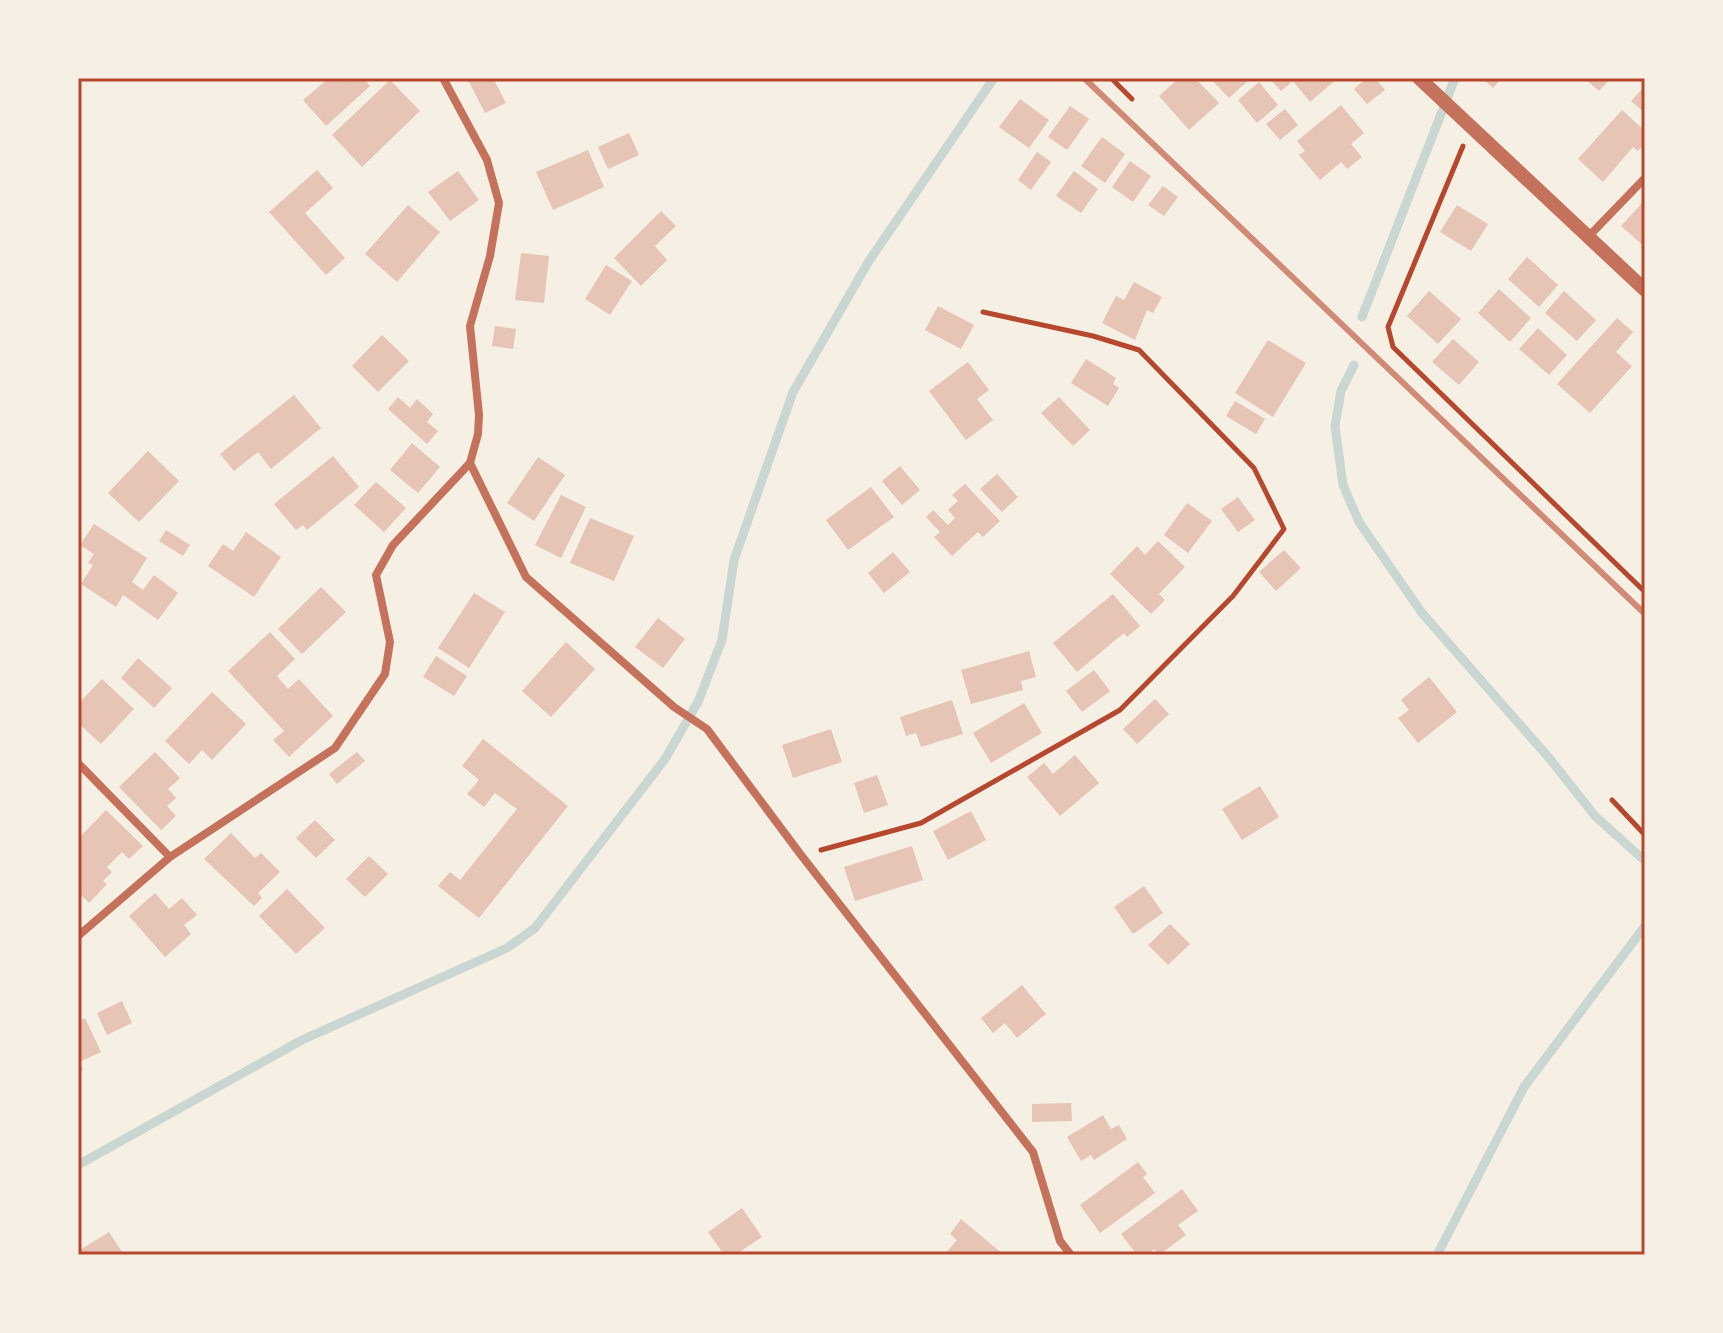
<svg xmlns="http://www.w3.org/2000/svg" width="1723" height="1333" font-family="Barlow,sans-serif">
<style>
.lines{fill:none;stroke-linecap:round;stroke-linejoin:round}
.stream{stroke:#c9d6d2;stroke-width:9}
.building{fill:#e6c5b7}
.path{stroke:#b5482f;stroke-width:5}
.minor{stroke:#c5725c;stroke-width:8}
.tertiary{stroke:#c5725c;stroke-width:14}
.rail{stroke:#cf8b77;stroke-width:6}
.neatline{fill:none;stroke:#b5482f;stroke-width:3}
</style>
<rect width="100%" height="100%" fill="#f6efe4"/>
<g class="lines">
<!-- stream -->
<g class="stream">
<path d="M1362,317L1455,78"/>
<path d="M1354,365L1341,391L1335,426L1343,485L1359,522L1422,613L1550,759L1595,816L1645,861"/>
<path d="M78,1165L302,1040L507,948L535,928L665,759L698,702L722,640L734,560L793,392L869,261L994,78"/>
<path d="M1437,1255L1524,1087L1645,926"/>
</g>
</g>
<!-- building -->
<g class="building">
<path d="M329,78H347L350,82L354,78H363L370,86L326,126L303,100Z"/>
<path d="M473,78H493L506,103L485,113L468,80Z"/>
<path d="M1179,78H1195L1219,103L1189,130L1159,96Z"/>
<path d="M1210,78H1251L1229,98Z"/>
<path d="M1269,78H1338L1310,102L1293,81L1281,91Z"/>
<path d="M1367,78H1375L1385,90L1367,104L1354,89Z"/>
<path d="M1482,78H1502L1493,88Z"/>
<path d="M1584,78H1611L1599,91Z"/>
<path d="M390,80L420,111L362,167L332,135Z"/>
<path d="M1259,82L1278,105L1257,123L1238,100Z"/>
<path d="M1645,86V113L1631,101Z"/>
<path d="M1020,99L1049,120L1029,148L999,127Z"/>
<path d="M1341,105L1364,133L1351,144L1362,157L1347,169L1341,162L1320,180L1299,155L1305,151L1297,141Z"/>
<path d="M1070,106L1089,119L1067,150L1048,137Z"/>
<path d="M1285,109L1298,125L1280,140L1266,124Z"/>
<path d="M1622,110L1645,131V143L1638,151L1633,147L1603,182L1578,159Z"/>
<path d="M629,133L639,155L608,169L598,147Z"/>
<path d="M1102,137L1125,154L1105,183L1081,166Z"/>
<path d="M588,150L604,187L553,210L536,172Z"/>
<path d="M1037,152L1051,162L1031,190L1018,180Z"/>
<path d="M1130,161L1151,176L1133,202L1112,187Z"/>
<path d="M317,170L333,188L305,213L345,258L326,275L269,212Z"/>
<path d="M458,171L479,200L450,221L428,192Z"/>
<path d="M1074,171L1098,189L1081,213L1056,196Z"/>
<path d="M1163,186L1178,197L1164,216L1148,205Z"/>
<path d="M1645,200V247L1621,226Z"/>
<path d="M408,205L440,232L397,282L365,254Z"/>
<path d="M1457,205L1488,224L1471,251L1440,232Z"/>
<path d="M661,211L676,226L655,246L667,260L641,286L614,258Z"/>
<path d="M521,253L549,256L544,303L515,300Z"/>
<path d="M1527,257L1558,285L1539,307L1508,279Z"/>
<path d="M606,265L632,281L610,315L585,299Z"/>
<path d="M1134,282L1162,297L1153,313L1147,310L1135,340L1102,323L1116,296L1124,300Z"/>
<path d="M1499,289L1531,318L1510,342L1478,313Z"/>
<path d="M1429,291L1461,319L1438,344L1407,316Z"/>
<path d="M1564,291L1596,320L1577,341L1545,313Z"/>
<path d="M938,306L974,325L961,349L925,330Z"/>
<path d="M1617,318L1633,332L1616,352L1632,366L1590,413L1557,384Z"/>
<path d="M495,326L516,329L513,349L492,346Z"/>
<path d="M1538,328L1567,355L1549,375L1519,349Z"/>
<path d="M382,335L409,361L378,392L352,366Z"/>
<path d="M1453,339L1479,362L1459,385L1432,362Z"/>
<path d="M1268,340L1306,363L1273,417L1235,393Z"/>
<path d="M1086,359L1116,378L1113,384L1119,388L1108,406L1071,383Z"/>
<path d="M968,362L989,390L977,399L993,420L966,440L929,391Z"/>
<path d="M294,395L321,428L271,469L258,452L234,471L220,454Z"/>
<path d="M398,397L410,408L417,399L433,414L427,422L438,431L427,444L388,409Z"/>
<path d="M1059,397L1090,430L1073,446L1041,413Z"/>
<path d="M1235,401L1265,419L1256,434L1226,416Z"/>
<path d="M412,443L440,467L418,493L390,470Z"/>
<path d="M148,451L179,481L139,522L108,493Z"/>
<path d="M333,456L359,487L307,530L303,525L296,530L274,504Z"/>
<path d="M538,457L565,475L534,521L507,503Z"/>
<path d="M900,466L920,490L902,505L882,481Z"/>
<path d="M997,474L1018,497L1002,512L980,489Z"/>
<path d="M376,482L406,508L384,532L354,505Z"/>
<path d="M965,484L1000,521L983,537L978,532L952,556L934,537L940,532L926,517L933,510L948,525L955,518L948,510L958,501L952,495Z"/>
<path d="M871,487L894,517L848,550L826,520Z"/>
<path d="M561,495L586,507L561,558L535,545Z"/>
<path d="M1238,497L1255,520L1238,532L1221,509Z"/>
<path d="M1187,503L1212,521L1188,553L1164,535Z"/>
<path d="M590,518L634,536L614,581L570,563Z"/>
<path d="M94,524L147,558L132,582L143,590L154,575L178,593L158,620L123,595L116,607L81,584L93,565L88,563L94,554L80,545Z"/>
<path d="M166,530L190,545L183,556L159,541Z"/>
<path d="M246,532L281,557L254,597L208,566L223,544L233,551Z"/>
<path d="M1158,541L1185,567L1159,594L1165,600L1151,614L1110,574L1137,546L1145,555Z"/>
<path d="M1284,550L1301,568L1276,591L1259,572Z"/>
<path d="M893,552L910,572L884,593L868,573Z"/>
<path d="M321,587L346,612L302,654L278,629Z"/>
<path d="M474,593L505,612L469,668L438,648Z"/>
<path d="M1113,594L1140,626L1127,637L1124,633L1077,672L1053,643Z"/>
<path d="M658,618L685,639L663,668L635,647Z"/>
<path d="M270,632L295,659L277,676L288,689L299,679L333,716L289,757L273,740L284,731L228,671Z"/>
<path d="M566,642L595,669L551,717L522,691Z"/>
<path d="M1029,651L1036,677L1021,681L1023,690L971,704L961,670Z"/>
<path d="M436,656L467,676L454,696L423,677Z"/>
<path d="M138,658L172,688L154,708L121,678Z"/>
<path d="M1094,670L1110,691L1082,712L1066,691Z"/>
<path d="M1429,677L1457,712L1418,743L1398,718L1409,710L1401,700Z"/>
<path d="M102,679L134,709L101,744L78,723V704Z"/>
<path d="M212,692L246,724L212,760L202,750L189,764L165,741Z"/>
<path d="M1155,699L1169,714L1137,744L1123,729Z"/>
<path d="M952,700L963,734L921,747L916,733L906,736L900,717Z"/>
<path d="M1024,703L1042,733L991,763L973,733Z"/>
<path d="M831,729L842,762L793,778L782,745Z"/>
<path d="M483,739L568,806L479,918L438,886L450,872L460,880L517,809L495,793L484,807L467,794L479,780L462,766Z"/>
<path d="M155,752L180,778L168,789L176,798L167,806L176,816L161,830L119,787Z"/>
<path d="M357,752L365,761L337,784L329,774Z"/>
<path d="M1075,755L1099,783L1060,816L1027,777L1044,763L1053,774Z"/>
<path d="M877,775L888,805L864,813L854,783Z"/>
<path d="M1260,786L1279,817L1242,840L1222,809Z"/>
<path d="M106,810L143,846L129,859L122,852L107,867L112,872L103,881L107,884L89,903L78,892V839Z"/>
<path d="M971,811L986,840L948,860L933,831Z"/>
<path d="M315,820L335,840L316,858L296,838Z"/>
<path d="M231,833L255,858L261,853L280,872L258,893L262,898L254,906L204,859Z"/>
<path d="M912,846L923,880L855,901L844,867Z"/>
<path d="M369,856L388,874L365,897L346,879Z"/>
<path d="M1144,886L1163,913L1133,934L1114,907Z"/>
<path d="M287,889L325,928L296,954L259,916Z"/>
<path d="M155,893L169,909L182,898L197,915L184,925L191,934L165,957L129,916Z"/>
<path d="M1170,924L1190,944L1168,965L1148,945Z"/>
<path d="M1022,985L1046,1014L1017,1038L1005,1023L993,1033L981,1018Z"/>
<path d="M122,1001L132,1023L107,1035L97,1013Z"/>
<path d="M85,1018L101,1052L79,1062L83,1070L78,1072V1022Z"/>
<path d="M1071,1103L1072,1121L1032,1122V1104Z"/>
<path d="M1103,1115L1111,1129L1119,1125L1127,1139L1094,1160L1091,1155L1081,1161L1067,1137Z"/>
<path d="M1138,1162L1147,1174L1143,1177L1155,1193L1100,1233L1080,1205Z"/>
<path d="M1182,1189L1198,1211L1178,1225L1186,1235L1159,1255L1154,1249L1147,1255H1137L1121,1234Z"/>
<path d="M742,1208L762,1237L735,1255H724L708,1232Z"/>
<path d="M961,1219L1004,1255H944L957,1240L950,1234Z"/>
<path d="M109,1232L124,1255H78V1251Z"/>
</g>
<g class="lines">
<!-- path -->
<g class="path">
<path d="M1111,78L1132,99"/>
<path d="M1463,146L1388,327L1393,347L1645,592"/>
<path d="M1612,800L1645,835"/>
<path d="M821,850L921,823L1120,710L1233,596L1284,529L1254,468L1139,350L1093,336L983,312"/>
</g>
<!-- minor -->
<g class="minor">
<path d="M1589,236L1645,178"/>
<path d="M470,463L526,577L674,707L707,729L801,855L1033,1152L1060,1241L1071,1255"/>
<path d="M78,763L170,857"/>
<path d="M78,936L170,857L335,748L385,674L390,642L376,575L393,545L470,463L478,434L479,415L470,326L490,256L499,203L487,160L443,78"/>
</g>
<!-- tertiary -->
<path class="tertiary" d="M1419,78L1645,290"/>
<!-- rail -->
<path class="rail" d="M1084,78L1645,614"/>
</g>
<!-- border -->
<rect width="1723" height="1333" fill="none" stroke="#f6efe4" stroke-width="160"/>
<rect x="80" y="80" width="1563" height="1173" class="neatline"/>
</svg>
